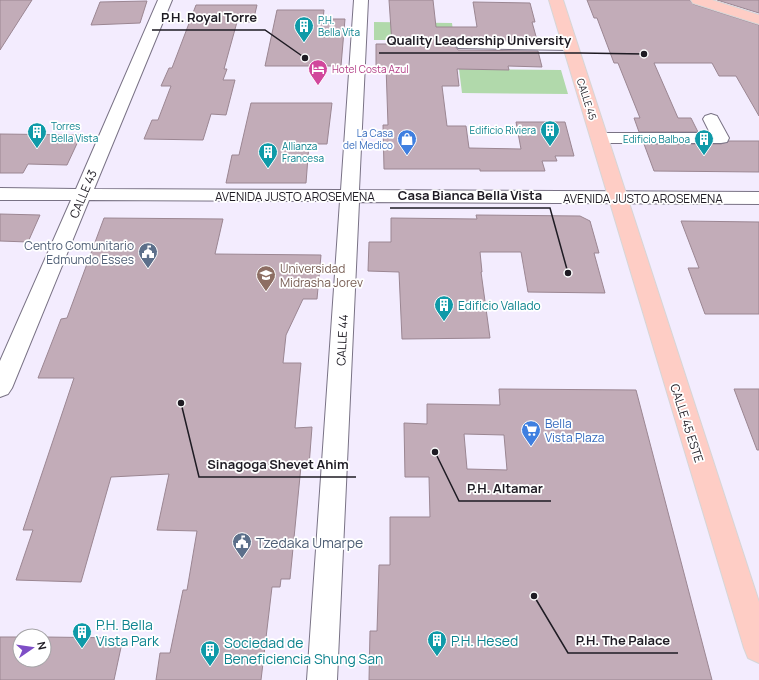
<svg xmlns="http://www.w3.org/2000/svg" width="759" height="680" font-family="Manrope,sans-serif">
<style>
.green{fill:#b1d9ab}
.building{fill:#c2acb8;stroke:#9b8692;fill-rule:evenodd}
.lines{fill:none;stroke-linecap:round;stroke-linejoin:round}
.minor-casing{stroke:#797285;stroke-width:2}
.major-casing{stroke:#d6d6d7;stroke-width:2}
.minor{fill:#fff;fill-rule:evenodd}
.major{fill:#fecdc5;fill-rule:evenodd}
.labels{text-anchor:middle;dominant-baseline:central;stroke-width:3.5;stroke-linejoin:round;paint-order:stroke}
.far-culture-label{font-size:10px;fill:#0d838f;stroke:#fff;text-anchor:start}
.far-hotel-label{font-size:10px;fill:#b23c85;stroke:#fff;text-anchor:start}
.far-street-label{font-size:10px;fill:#1e1b23;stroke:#fff}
.far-shop-label{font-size:10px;fill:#366cbe;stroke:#fff;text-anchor:end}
.street-label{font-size:12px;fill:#1e1b23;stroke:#fff}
.service-label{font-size:12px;fill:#4e5e75;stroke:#fff;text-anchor:end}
.education-label{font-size:12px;fill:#785e54;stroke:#fff;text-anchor:start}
.culture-label{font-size:12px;fill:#0d838f;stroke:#fff;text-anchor:start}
.shop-label{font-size:12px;fill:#366cbe;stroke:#fff;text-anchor:start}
.near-service-label{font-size:14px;fill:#4e5e75;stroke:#fff;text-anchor:start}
.near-culture-label{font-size:14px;fill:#0d838f;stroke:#fff;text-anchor:start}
.leader{fill:none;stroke:#1e1b23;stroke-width:1.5}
.callout-dot{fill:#1e1b23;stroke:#fff;stroke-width:1.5}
.callout-label{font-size:13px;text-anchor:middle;font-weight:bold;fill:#1e1b23;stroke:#fff;stroke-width:3.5;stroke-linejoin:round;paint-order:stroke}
</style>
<rect width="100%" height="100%" fill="#f3ecfe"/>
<!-- green -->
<g class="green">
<path d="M374,22L452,23L454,40H374Z"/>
<path d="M459,69L561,70L568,94L462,93Z"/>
</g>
<!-- building -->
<g class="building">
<path d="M0,0H32L0,50Z"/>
<path d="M389,0H433L436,27H477L473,2L530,3L535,22H532L537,40H463L457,41L455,46L458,50L538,51L542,67L508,66L509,70L457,69L459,86H442L447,126H466L469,148L521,149L516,122H565L574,156H555L557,161H542L545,171H480V169H384L383,125H388L386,66H376V44H392Z"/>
<path d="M587,0H690L693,4L759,25V116L736,76H719L712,63H654L678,118H691L698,132H639L634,118H640L618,63H614L597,18H594Z"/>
<path d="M717,0H759V13Z"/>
<path d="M147,1L140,23L91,25L100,2Z"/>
<path d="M196,5H257L253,22H237L224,69H227L223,80H235L226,115L211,114L203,140L144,139L152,120H158L171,86H161L169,68H172Z"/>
<path d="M277,10H324L323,19H345L341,66H265Z"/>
<path d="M251,103H332L327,144H309L306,183H226L232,155H239Z"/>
<path d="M0,134L81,135L67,165L28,164L23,173H0Z"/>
<path d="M729,141H759V172L654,171L644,144H721Z"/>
<path d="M0,214L40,215L28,242L0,241Z"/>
<path d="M476,215L580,216L590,221L599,253H594L605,293L528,292L521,252H480L482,272H481L490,338L402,339L399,272L368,271L369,242H391V218L477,219Z"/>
<path d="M104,218L223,219L215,254L321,255L317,299H303L286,335L283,363H301L295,428L312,427L309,466H301L290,579H281L280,587H272L261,680H156L160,653H170L183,590H187L197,531L157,530L169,474L111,477L81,582L16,580L33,530H23L74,378H38L61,319L67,318Z"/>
<path d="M681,221L759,222V314H705L688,268H699Z"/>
<path d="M499,389L636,390L712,680H369L370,631H377L379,565H390V517H430L429,477H405L404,423L427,424V404L500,405ZM464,434L504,435L507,470L467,469Z"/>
<path d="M734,389H759V450H757Z"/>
<path d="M0,637H20V660H44V637L123,638L114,680H0Z"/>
</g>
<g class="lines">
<defs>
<g id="minor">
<path d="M158,0H172L94,189L341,190L354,0H368L359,190L759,192V204L359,202L337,680H307L340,201L89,200L12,388L8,394L0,397V361L71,200H0V188L76,189Z"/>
<path d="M463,41L570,42L575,43L577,46L575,49L570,50L458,48L456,45L458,42Z"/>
<path d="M711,114L717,116L729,138L727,142L721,143H600L594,142L592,138L594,134L600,133H710L703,119L705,116Z"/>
</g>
<g id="major">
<path d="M549,0H563L759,602V663L748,658L744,648Z"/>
<path d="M691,0H712L759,15V24L693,3Z"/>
</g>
</defs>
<!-- minor casing -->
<use href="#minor" class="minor-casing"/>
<!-- major casing -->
<use href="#major" class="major-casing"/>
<!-- minor -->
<use href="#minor" class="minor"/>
<!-- major -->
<use href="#major" class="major"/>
</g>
<!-- icons -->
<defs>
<symbol id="building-pin" viewBox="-11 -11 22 30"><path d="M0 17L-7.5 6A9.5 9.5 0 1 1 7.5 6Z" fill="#0f9aa8" stroke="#fff"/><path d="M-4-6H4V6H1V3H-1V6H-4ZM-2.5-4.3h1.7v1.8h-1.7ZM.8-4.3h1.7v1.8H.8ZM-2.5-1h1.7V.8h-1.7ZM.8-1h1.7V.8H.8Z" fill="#fff"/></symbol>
<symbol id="hotel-pin" viewBox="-11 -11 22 30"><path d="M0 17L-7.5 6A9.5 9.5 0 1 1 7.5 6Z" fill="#d1479c" stroke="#fff"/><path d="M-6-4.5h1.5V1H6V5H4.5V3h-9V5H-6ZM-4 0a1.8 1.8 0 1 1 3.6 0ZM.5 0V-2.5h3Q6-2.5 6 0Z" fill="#fff"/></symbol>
<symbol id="shop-pin" viewBox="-11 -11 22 30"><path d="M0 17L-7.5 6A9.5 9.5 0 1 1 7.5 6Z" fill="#3f7fe0" stroke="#fff"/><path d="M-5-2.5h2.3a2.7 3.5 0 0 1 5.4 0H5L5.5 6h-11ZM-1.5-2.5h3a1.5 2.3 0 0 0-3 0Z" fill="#fff"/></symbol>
<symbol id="civic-pin" viewBox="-11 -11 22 30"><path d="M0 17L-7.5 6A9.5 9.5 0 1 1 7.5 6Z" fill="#5c6f8a" stroke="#fff"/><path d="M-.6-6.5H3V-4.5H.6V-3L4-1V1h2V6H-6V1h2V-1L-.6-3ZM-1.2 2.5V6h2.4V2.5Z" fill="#fff"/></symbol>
<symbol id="university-pin" viewBox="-11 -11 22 30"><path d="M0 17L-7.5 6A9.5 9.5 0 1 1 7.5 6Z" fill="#8d6e63" stroke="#fff"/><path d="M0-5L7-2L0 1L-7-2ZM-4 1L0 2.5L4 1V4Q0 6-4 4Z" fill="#fff"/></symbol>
<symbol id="supermarket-pin" viewBox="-11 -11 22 30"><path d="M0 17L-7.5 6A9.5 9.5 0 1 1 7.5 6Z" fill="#3f7fe0" stroke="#fff"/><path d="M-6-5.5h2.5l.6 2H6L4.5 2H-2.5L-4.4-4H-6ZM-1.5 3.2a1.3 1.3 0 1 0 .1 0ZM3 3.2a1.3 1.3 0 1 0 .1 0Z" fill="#fff"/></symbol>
</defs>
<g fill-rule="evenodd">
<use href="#building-pin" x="293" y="15" width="22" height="30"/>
<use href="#hotel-pin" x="307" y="58" width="22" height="30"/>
<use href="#building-pin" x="539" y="119" width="22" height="30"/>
<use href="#building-pin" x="26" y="121" width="22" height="30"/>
<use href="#shop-pin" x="396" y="128" width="22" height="30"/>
<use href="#building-pin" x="693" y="128" width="22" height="30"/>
<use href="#building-pin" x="257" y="141" width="22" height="30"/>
<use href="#civic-pin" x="137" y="241" width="22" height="30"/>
<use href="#university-pin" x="255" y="264" width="22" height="30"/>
<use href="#building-pin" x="433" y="294" width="22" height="30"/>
<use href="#supermarket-pin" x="520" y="419" width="22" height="30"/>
<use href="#civic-pin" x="231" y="531" width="22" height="30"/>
<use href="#building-pin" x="71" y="621" width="22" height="30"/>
<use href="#building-pin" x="426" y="629" width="22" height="30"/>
<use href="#building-pin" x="199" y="639" width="22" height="30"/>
</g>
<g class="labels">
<!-- far-culture labels -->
<g class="far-culture-label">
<text x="318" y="20">P.H.<tspan x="318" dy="12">Bella Vita</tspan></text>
<text x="51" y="126">Torres<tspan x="51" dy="12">Bella Vista</tspan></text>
<text x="536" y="130" text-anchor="end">Edificio Riviera</text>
<text x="690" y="139" text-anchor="end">Edificio Balboa</text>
<text x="282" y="146">Allianza<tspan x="282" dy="12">Francesa</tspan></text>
</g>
<!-- far-hotel labels -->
<g class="far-hotel-label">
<text x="332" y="69">Hotel Costa Azul</text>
</g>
<!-- far-street labels -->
<g class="far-street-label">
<text transform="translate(587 99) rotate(72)">CALLE 45</text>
</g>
<!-- far-shop labels -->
<g class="far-shop-label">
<text x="393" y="133">La Casa<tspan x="393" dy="12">del Medico</tspan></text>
</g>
<!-- street labels -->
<g class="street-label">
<text transform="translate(83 194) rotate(-67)">CALLE 43</text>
<text x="295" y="196">AVENIDA JUSTO AROSEMENA</text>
<text x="643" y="198">AVENIDA JUSTO AROSEMENA</text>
<text transform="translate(342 340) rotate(-87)">CALLE 44</text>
<text transform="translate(687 423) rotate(72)">CALLE 45 ESTE</text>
</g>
<!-- service labels -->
<g class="service-label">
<text x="134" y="245">Centro Comunitario<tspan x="134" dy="14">Edmundo Esses</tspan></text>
</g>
<!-- education labels -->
<g class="education-label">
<text x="280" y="268">Universidad<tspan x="280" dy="14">Midrasha Jorev</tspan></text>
</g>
<!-- culture labels -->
<g class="culture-label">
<text x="458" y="305">Edificio Vallado</text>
</g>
<!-- shop labels -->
<g class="shop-label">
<text x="545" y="423">Bella<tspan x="545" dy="14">Vista Plaza</tspan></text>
</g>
<!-- near-service labels -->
<g class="near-service-label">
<text x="256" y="542">Tzedaka Umarpe</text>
</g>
<!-- near-culture labels -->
<g class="near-culture-label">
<text x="96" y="624">P.H. Bella<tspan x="96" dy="16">Vista Park</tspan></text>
<text x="451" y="640">P.H. Hesed</text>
<text x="224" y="642">Sociedad de<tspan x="224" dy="16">Beneficiencia Shung San</tspan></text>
</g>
</g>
<!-- callouts -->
<path class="leader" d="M305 58L265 30H152M644 54L580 53H379M568 273L550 208H390M181 403L199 477H356M435 452L459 501H551M534 596L568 653H678"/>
<g class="callout-dot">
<circle cx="305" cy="58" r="4"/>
<circle cx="644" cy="54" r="4"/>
<circle cx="568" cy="273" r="4"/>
<circle cx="181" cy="403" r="4"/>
<circle cx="435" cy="452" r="4"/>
<circle cx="534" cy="596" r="4"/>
</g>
<g class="callout-label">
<text x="209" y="22">P.H. Royal Torre</text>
<text x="479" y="45">Quality Leadership University</text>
<text x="470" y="200">Casa Bianca Bella Vista</text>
<text x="278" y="469">Sinagoga Shevet Ahim</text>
<text x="505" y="493">P.H. Altamar</text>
<text x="623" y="645">P.H. The Palace</text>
</g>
<!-- north arrow -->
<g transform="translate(32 648) rotate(77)"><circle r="19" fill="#ffffff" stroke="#a5a4a7"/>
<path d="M0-3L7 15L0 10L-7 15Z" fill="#7e4ec6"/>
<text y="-6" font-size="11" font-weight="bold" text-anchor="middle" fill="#1e1b23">N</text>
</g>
</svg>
